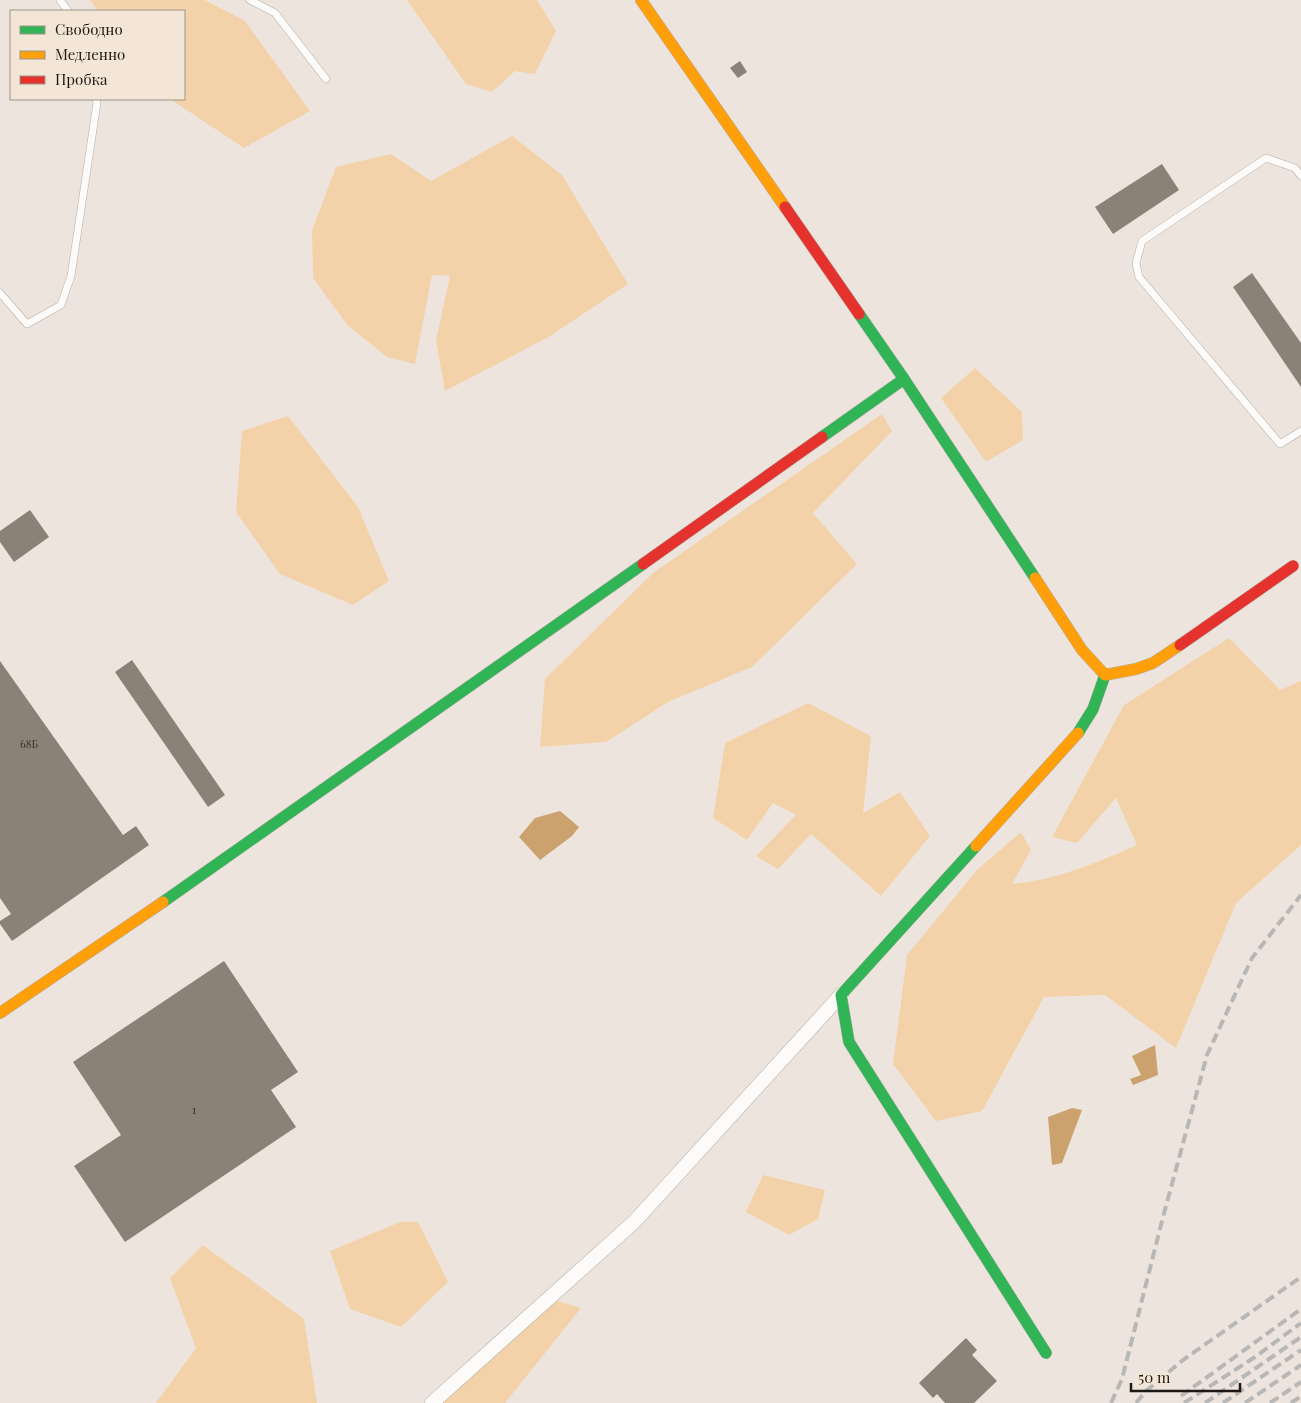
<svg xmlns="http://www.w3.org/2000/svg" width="1301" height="1403" font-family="'Playfair Display',serif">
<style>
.green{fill:#f3d2aa}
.water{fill:#cba26e}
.building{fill:#8b8277}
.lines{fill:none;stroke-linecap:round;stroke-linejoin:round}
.lane-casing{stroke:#b1aba5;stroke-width:8}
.street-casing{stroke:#b1aba5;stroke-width:15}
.fast-casing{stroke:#b1aba5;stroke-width:12}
.slow-casing{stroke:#b1aba5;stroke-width:12}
.jam-casing{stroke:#b1aba5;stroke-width:12}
.lane{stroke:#fcfbfa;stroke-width:7}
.street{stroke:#fcfbfa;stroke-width:14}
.fast{stroke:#30b455;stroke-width:11}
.slow{stroke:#ff9f0a;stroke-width:11}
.jam{stroke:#e5322d;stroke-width:11}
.rail{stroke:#b8b7b5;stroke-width:4;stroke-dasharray:10 5;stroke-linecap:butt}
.labels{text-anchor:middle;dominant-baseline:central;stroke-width:5;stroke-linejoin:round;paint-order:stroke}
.number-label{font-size:11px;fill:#38322c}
</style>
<rect width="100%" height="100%" fill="#ede5dd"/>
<!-- green -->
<g class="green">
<path d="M90,0H205L245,21L310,111L244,148L170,99H184V11H98Z"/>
<path d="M407,0H537L556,31L535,74L515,71L492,92L466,84Z"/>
<path d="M512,136L562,175L628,284L547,338L445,391L436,340L450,276L432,275L415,364L387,357L348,326L313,278L312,230L336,167L391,154L431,181Z"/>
<path d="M975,368L1022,412L1023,440L986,462L941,398Z"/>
<path d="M882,414L892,431L813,513L857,564L752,667L668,702L606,742L540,747L545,679L653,573Z"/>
<path d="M288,416L358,507L389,581L353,605L280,574L236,512L242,431Z"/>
<path d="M1229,638L1280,690L1301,681V845L1236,903L1176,1048L1105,995L1044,997L982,1111L936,1121L893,1064L907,955L977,870L1021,832L1031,850L1012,884C1057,880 1096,863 1137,845L1116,798L1077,843L1052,837L1124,705Z"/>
<path d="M808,703L871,736L863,813L900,792L930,836L881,896L811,834L778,869L756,856L796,815L773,803L747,840L713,818L725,743Z"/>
<path d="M763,1175L825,1190L818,1219L789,1235L746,1212Z"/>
<path d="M400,1222H418L448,1282L401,1327L350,1309L330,1251Z"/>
<path d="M203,1245L304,1319L317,1403H156L196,1348L170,1278Z"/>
<path d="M544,1297L581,1308L505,1403H437Z"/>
</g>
<!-- water -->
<g class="water">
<path d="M560,811L579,827L572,836L540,860L519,837L535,818Z"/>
<path d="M1155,1045L1158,1075L1133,1085L1130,1079L1141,1075L1132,1056Z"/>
<path d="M1072,1108L1082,1110L1062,1163L1052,1165L1048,1117Z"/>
</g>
<!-- building -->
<g class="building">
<path d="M740,61L747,72L738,78L730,68Z"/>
<path d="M1162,164L1179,190L1113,234L1095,207Z"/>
<path d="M1252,273L1301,343V387L1233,287Z"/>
<path d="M30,510L49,537L14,562L0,542V531Z"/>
<path d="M132,660L225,795L208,807L115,672Z"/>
<path d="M0,661L123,835L136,826L149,845L12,941L0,924V921L11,914L0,898Z"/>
<path d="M224,961L298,1072L271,1090L296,1127L125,1242L74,1166L121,1135L73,1062Z"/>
<path d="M966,1338L977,1350L972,1355L997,1381L974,1403H945L937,1394L933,1398L919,1383Z"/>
</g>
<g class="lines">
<defs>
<g id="lane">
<path d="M60,0L68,11"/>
<path d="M250,0L275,13L326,79"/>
<path d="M1301,176L1295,168L1266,158L1142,241L1136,263L1139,277L1280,444L1301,431"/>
<path d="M0,293L27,324L61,305L71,276L97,103L96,99"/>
</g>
<path id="street" d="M432,1403L634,1222L841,995"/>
<g id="fast">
<path d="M859,314L904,379L1035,578"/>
<path d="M822,437L904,379"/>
<path d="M1078,733L1093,709L1105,675"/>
<path d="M976,846L841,995L849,1042L1046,1353"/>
<path d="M163,902L643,564"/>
</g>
<g id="slow">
<path d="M641,0L785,207"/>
<path d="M1035,578L1082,650L1105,675L1136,669L1153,663L1180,645"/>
<path d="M976,846L1078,733"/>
<path d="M0,1013L163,902"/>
</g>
<g id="jam">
<path d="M785,207L859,314"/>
<path d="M643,564L822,437"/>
<path d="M1180,645L1293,566"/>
</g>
</defs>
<!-- lane casing -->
<use href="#lane" class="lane-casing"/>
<!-- street casing -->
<use href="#street" class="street-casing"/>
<!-- fast casing -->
<use href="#fast" class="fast-casing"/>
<!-- slow casing -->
<use href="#slow" class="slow-casing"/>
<!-- jam casing -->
<use href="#jam" class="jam-casing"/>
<!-- lane -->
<use href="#lane" class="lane"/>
<!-- street -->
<use href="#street" class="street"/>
<!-- fast -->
<use href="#fast" class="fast"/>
<!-- slow -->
<use href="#slow" class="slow"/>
<!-- jam -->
<use href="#jam" class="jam"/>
<!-- rail -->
<g class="rail">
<path d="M1181,1396L1301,1309"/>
<path d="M1111,1403L1122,1379L1163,1217L1207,1055L1252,958L1301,895"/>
<path d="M1136,1403L1146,1391L1183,1360L1301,1277"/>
<path d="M1184,1403L1255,1357L1301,1323"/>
<path d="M1205,1403L1301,1337"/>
<path d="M1223,1403L1301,1350"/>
<path d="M1245,1403L1301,1365"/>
<path d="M1270,1403L1301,1382"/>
<path d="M1291,1403L1301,1396"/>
</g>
</g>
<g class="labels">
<!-- number labels -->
<g class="number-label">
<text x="29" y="743">68Б</text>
<text x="194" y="1109">1</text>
</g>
</g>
<!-- legend -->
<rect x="10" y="10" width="175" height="90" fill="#f4e6d6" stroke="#9e9488"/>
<rect x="20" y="26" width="25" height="8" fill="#30b455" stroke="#9e9488"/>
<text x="55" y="35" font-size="15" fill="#1d1813">Свободно</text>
<rect x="20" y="51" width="25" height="8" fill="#ff9f0a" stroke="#9e9488"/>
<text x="55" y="60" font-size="15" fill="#1d1813">Медленно</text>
<rect x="20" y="76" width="25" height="8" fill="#e5322d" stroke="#9e9488"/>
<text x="55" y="85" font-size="15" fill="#1d1813">Пробка</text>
<!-- scale -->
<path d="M1131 1383v8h109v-8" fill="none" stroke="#1d1813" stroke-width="2.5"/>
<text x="1138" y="1383" font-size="15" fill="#1d1813" stroke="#f4e6d6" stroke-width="4" paint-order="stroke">50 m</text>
</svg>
